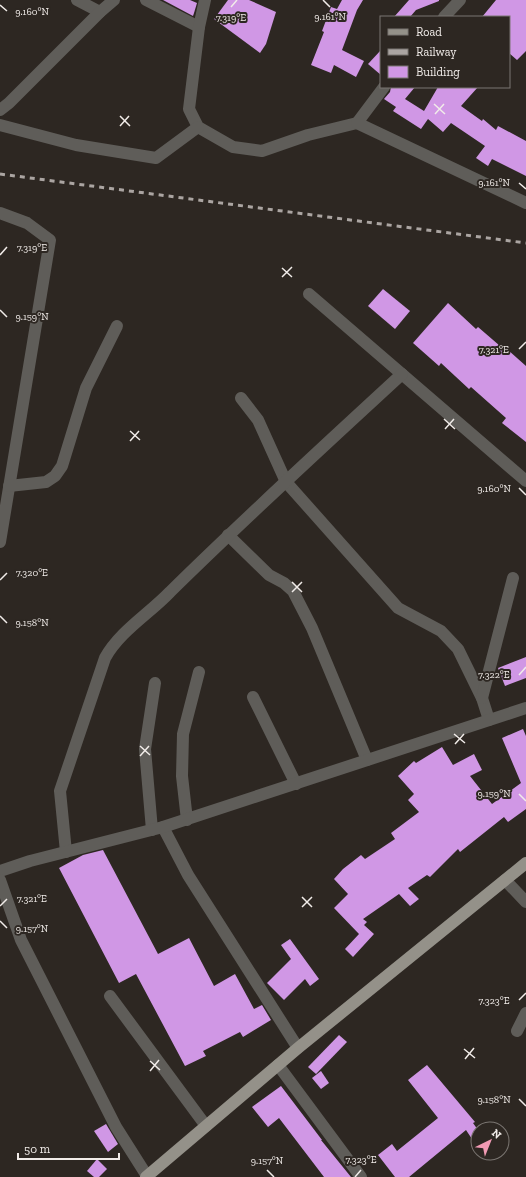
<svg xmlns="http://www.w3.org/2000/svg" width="526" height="1177" font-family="'Zilla Slab',serif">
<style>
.building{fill:#d097e5}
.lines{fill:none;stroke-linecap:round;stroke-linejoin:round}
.minor{stroke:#5f5d59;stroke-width:12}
.major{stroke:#949189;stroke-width:12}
.rail{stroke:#aba5a2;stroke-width:3;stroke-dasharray:5 5;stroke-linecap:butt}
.ticks{fill:none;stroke:#f1ece9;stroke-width:1.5}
.ticks-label{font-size:10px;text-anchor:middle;fill:#f1ece9;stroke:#2d2722;stroke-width:4;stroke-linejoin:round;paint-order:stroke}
</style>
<rect width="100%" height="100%" fill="#2d2722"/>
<!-- building -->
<g class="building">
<path d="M163,0H190L197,3L194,13L193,16Z"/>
<path d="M228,0H249L276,12L266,44L260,53L214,19Z"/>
<path d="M342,0H363L357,10L342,50L364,61L356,77L334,65L331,73L311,65L324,32L322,31L331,7L337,9Z"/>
<path d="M409,0H439V1L416,10L410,17H394Z"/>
<path d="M496,0H526V51L517,60L509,53V17H482Z"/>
<path d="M381,50V75L368,64Z"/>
<path d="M391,87H415L405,99L424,111L438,87H478L461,106L482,121L483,119L496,130L498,126L526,141V176L492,159L488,166L476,158L485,146L451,123L443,132L428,119L421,129L393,111L396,107L384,99L390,92Z"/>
<path d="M383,289L410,311L395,329L368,306Z"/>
<path d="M448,303L476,329L478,327L507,352L508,350L526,366V442L502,423L506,418L471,387L469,389L441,363L439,366L413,343Z"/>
<path d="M526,657V678L505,686L498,668Z"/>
<path d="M523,729L526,736V809L508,822L504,817L460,852L458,849L430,877L427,875L408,888L419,899L410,906L399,894L363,919L367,922L364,925L374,934L353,957L345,949L359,934L334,908L348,894L334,879L343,869L361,855L365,859L395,839L391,833L419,812L408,800L414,794L398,776L414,761L416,763L442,747L453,765L474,754L482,770L470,776L492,804L521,783L502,738Z"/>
<path d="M103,850L158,954L189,938L214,986L235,974L254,1009L262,1005L271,1020L243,1037L240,1032L203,1051L206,1056L185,1066L136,974L119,983L59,868L83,855Z"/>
<path d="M290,939L319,979L310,986L305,979L284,1000L267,983L291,959L281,945Z"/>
<path d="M339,1035L347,1042L316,1074L308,1067Z"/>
<path d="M427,1065L475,1122L473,1123L478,1130V1148L466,1130L409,1177H395L378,1155L392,1144L397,1151L438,1118L408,1080Z"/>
<path d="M321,1071L329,1083L321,1089L312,1078Z"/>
<path d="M281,1086L322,1140H321L351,1177H324L279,1118L268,1127L252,1107Z"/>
<path d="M106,1124L118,1144L108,1152L94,1131Z"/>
<path d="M97,1159L107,1169L99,1177H94L87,1171Z"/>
</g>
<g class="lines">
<!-- minor -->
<g class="minor">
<path d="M77,0L100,12"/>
<path d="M146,0L199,27"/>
<path d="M205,0L199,27L189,109L198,127L233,147L262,151L308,135L357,123"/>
<path d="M444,17L460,0"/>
<path d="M384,87L357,123L526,203"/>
<path d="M0,110L9,103L100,12L114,0"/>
<path d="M0,125L76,145L156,158L198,127"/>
<path d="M0,213L27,223L50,240L0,542"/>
<path d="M309,294L526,481"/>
<path d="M241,398L258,420L286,482L398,608L441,631L458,649L482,698L489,720"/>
<path d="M9,486L46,482L55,476L62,466L86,388L117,326"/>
<path d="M228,535L269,575L284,583L293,591L312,628L367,760"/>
<path d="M253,697L296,784"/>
<path d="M482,698L513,578"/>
<path d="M187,820L182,776L183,734L199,672"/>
<path d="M163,827L188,875L298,1048"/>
<path d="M152,830L145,749L155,683"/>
<path d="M66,852L60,791L105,658C120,631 149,614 170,592C246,517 324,446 402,374"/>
<path d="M0,871L30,861L163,827L526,708"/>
<path d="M0,880L21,940L116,1127L147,1176"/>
<path d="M505,880L526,902"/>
<path d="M110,996L206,1126"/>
<path d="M517,1031L526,1013"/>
<path d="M278,1065L361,1177"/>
</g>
<!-- major -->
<path class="major" d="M146,1177L298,1048L526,863"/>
<!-- rail -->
<path class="rail" d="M0,174L526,243"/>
</g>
<!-- ticks -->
<path class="ticks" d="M323,0L330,7M0,5L7,11M231,7L237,0M434,104L445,114M435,114L444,104M120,116L130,126M120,126L129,116M519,183L526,189M0,255L7,247M282,268L292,277M282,277L292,267M0,310L7,317M519,349L526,342M444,419L455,429M445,429L454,419M130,431L140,440M130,441L139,431M519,488L526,495M0,580L7,573M292,582L302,592M292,592L302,582M0,616L7,623M519,675L526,667M454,734L465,743M455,744L464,734M140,746L150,755M140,756L149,746M519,794L526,801M302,897L312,907M0,906L7,899M302,907L312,897M0,921L7,928M519,1000L526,993M464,1049L475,1058M465,1059L474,1048M150,1061L160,1070M150,1071L159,1060M519,1099L526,1106M267,1170L274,1177M355,1177L361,1170"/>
<g class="ticks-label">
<text x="32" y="15">9.160°N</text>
<text x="330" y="20">9.161°N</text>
<text x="231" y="21">7.319°E</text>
<text x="494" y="186">9.161°N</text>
<text x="32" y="251">7.319°E</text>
<text x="32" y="320">9.159°N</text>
<text x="494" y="353">7.321°E</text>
<text x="494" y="492">9.160°N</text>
<text x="32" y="576">7.320°E</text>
<text x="32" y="626">9.158°N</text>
<text x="494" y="678">7.322°E</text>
<text x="494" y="797">9.159°N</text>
<text x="32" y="902">7.321°E</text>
<text x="32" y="932">9.157°N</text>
<text x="494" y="1004">7.323°E</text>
<text x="494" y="1103">9.158°N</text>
<text x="361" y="1163">7.323°E</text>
<text x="267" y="1164">9.157°N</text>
</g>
<!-- legend -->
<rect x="380" y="16" width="130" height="72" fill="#2d2722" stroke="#7b7672"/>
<rect x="388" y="29" width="20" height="6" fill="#949189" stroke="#7b7672"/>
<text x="416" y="36" font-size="12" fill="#f1ece9">Road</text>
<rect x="388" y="49" width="20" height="6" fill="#aba5a2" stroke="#7b7672"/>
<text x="416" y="56" font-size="12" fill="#f1ece9">Railway</text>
<rect x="388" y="66" width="20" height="12" fill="#d097e5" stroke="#7b7672"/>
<text x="416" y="76" font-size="12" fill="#f1ece9">Building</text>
<!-- north arrow -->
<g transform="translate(490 1141) rotate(43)"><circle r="19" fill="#2d2722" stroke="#7b7672"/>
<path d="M0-3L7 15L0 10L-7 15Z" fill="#f19ab3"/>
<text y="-6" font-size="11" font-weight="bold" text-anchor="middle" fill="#f1ece9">N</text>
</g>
<!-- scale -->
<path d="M18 1153v6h101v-6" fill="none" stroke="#f1ece9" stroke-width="2"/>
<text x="24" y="1153" font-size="12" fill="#f1ece9" stroke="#2d2722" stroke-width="3" paint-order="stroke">50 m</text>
</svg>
